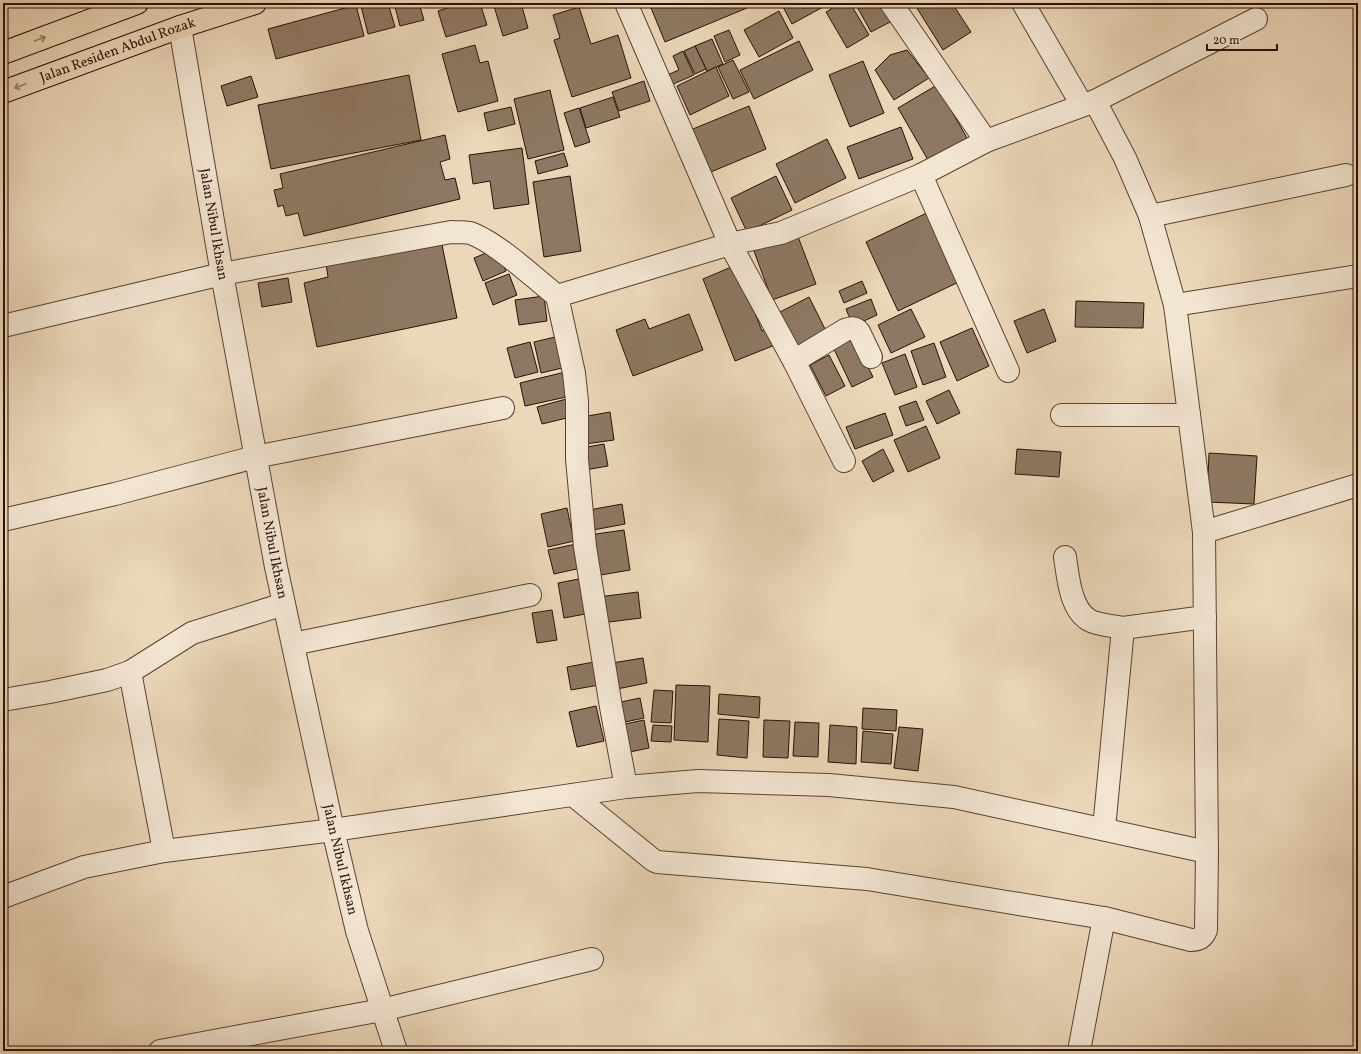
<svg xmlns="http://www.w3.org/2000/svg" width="1361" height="1054" font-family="Vollkorn,serif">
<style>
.building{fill:#8e7863;stroke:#2a1105}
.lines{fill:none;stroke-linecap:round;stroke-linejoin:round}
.minor-casing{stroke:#5a4232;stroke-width:24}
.tertiary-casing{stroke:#5a4232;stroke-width:24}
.trunk-casing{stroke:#2a1105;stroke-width:24}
.minor{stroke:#f2e5d2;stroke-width:22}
.tertiary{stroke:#f2e5d2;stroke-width:22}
.trunk{stroke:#ebd7b9;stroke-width:22}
.oneway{stroke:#947e68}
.labels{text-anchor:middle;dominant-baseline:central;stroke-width:3;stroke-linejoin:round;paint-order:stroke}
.street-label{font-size:14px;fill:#2a1105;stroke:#f2e5d2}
</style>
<rect width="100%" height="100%" fill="#ebd7b9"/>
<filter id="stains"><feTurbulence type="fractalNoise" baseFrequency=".005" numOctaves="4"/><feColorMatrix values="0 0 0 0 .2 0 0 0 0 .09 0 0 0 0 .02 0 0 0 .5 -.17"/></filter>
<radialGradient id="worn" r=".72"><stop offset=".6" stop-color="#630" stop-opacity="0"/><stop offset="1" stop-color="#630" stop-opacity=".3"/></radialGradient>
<!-- building -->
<g class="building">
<path d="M373,3H388L395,27L368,34L361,6Z"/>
<path d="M394,3H419L424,20L400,26Z"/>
<path d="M463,3H480L487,25L446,37L438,11Z"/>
<path d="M493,3H521L528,28L503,36Z"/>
<path d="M649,3H759L665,42Z"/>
<path d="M781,3H821L823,7L792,24Z"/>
<path d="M841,3H850L869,35L847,48L826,12Z"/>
<path d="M855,3H882L892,21L871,32Z"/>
<path d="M918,3H952L971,32L943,50L915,5Z"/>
<path d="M356,5L364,36L276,59L268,29Z"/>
<path d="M579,7L591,44L618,35L631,78L572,97L554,40L560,38L553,15Z"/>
<path d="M779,11L793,38L759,57L744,30Z"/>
<path d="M729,30L740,55L725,62L714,36Z"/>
<path d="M712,39L723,64L707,71L695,46Z"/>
<path d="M799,41L813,70L754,99L740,70Z"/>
<path d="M475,45L480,63L488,61L498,101L458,112L442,54Z"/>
<path d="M695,46L706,69L695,74L684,51Z"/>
<path d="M907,50L929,78L894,100L875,70L890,55Z"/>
<path d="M683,51L694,75L671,85L667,75L679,70L673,56Z"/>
<path d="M733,60L749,92L733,99L718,67Z"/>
<path d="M863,61L884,113L850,127L829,75Z"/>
<path d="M716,67L729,96L690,115L677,86Z"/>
<path d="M409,75L421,140L271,169L258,105Z"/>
<path d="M251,76L258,97L227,106L221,86Z"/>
<path d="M644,81L650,101L619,111L612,92Z"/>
<path d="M937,85L967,138L928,160L898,108Z"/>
<path d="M550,90L564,150L528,159L514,99Z"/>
<path d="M613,97L620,117L586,128L580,108Z"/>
<path d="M749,106L766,149L706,174L688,131Z"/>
<path d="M511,107L515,124L488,131L484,113Z"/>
<path d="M579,108L590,142L575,147L564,113Z"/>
<path d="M901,127L913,159L859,179L847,147Z"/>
<path d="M445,135L450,159L440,162L445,180L455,178L460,199L304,236L298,213L286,216L283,205L278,207L274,190L283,188L280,174Z"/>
<path d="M827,139L846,178L795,203L776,164Z"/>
<path d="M522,148L529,204L494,209L490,181L473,184L469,155Z"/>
<path d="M564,153L568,166L538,174L535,161Z"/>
<path d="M570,176L581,251L544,257L533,182Z"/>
<path d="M776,176L792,210L747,232L731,198Z"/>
<path d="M933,210L965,279L898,311L866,242Z"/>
<path d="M797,234L816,284L772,300L754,251Z"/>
<path d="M441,240L457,318L317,347L304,283L328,277L326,264Z"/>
<path d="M496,249L506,271L483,281L474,258Z"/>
<path d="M736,265L762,331L768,329L775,345L735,361L703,279Z"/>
<path d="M509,274L517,295L493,305L485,283Z"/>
<path d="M288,278L292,302L262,307L258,283Z"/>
<path d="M862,281L867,293L844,303L839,291Z"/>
<path d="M544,296L547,321L519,325L515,300Z"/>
<path d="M809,297L826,331L797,346L780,312Z"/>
<path d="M871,299L877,315L853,326L846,309Z"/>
<path d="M1076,301L1144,303L1143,328L1075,327Z"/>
<path d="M911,309L925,337L891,353L878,325Z"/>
<path d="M1044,309L1056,341L1027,353L1014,321Z"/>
<path d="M689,314L703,350L633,376L616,330L645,319L649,329Z"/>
<path d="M972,328L989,366L957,381L940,342Z"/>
<path d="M555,337L562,368L541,373L534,342Z"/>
<path d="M853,337L873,377L852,387L833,347Z"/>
<path d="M530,342L538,372L515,378L507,348Z"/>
<path d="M934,343L946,377L923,385L911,351Z"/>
<path d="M905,354L917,387L895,395L882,363Z"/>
<path d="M829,355L845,386L826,396L810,365Z"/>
<path d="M565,372L571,396L525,406L520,383Z"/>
<path d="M949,390L960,413L937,424L926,401Z"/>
<path d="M570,398L575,416L542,424L537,407Z"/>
<path d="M916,401L924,420L906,426L899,407Z"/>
<path d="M610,412L614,440L585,444L582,417Z"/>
<path d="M885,413L893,435L855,449L846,427Z"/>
<path d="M926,426L940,458L908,472L894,440Z"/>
<path d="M604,444L608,466L585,470L581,448Z"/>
<path d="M883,449L894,471L873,482L862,461Z"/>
<path d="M1017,449L1061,452L1059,477L1015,474Z"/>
<path d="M1209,453L1257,456L1254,504L1207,502Z"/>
<path d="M622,504L625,524L593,530L589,510Z"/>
<path d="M567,508L574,541L548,547L541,514Z"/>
<path d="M624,530L630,570L595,576L589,535Z"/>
<path d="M576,544L581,568L554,574L548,550Z"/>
<path d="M584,578L591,613L564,618L558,583Z"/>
<path d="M638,592L641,618L601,623L598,597Z"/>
<path d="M552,610L557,640L537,643L532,613Z"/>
<path d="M643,658L647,683L617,689L612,663Z"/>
<path d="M594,662L599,685L571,690L567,667Z"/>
<path d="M676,685L710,686L708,742L674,740Z"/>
<path d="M654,690L673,691L671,723L651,722Z"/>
<path d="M719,694L760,697L759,718L718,714Z"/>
<path d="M640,698L644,718L620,723L616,703Z"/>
<path d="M596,706L604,741L577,747L569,712Z"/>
<path d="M863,708L897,710L896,731L862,729Z"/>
<path d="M719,719L749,721L747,758L717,755Z"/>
<path d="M644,720L649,748L625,753L620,725Z"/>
<path d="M764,720L790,721L788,758L763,757Z"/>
<path d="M795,722L819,723L818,757L793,756Z"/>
<path d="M653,725L672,726L671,742L651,741Z"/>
<path d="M830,725L857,727L856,764L828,762Z"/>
<path d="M899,727L923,729L918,771L894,768Z"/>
<path d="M863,731L893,734L891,764L861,762Z"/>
</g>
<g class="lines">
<defs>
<g id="minor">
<path d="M891,3L986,141"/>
<path d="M1023,3L1082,105"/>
<path d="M1095,101L1256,19"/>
<path d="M921,175L1008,371"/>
<path d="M1150,216L1346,175"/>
<path d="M1175,305L1358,276"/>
<path d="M3,326L222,274L451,232C458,233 467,231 473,234C501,246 533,277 557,296"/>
<path d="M794,361L845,330C850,328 855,327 859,332L871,357"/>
<path d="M1062,415H1189"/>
<path d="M3,520L115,494L255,457L503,408"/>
<path d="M1204,532L1358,485"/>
<path d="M1065,557C1068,576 1070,609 1089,620C1097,625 1114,626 1123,628"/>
<path d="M293,644L530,595"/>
<path d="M3,700L50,692L107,680L130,672L192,633L284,604"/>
<path d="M626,787L611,707L585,547L577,459V401L574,373L557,296L730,244L794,361L844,461"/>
<path d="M573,795L653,860L657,862L867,879L1104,918L1191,940C1199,940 1203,938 1206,930L1207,852L1204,532L1175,305L1150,216L1125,158L1095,101L986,141L921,175L781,233L730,244L626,3"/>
<path d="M1104,829L1123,628L1205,617"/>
<path d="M164,851L333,830L626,787L698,781L829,785L954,797L1207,852"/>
<path d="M3,897L84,867L164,851L130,672"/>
<path d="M160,1051L382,1010L592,959"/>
<path d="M1079,1051L1104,918"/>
</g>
<g id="tertiary">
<path id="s1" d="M180,27L222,274L276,567L333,830L357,931L396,1051"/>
</g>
<g id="trunk">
<path d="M3,53L137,3"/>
<path id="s2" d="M3,92L180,27L255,3"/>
</g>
</defs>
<!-- minor casing -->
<use href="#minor" class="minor-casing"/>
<!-- tertiary casing -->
<use href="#tertiary" class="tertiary-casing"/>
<!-- trunk casing -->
<use href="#trunk" class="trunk-casing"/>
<!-- minor -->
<use href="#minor" class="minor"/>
<!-- tertiary -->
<use href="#tertiary" class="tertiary"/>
<!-- trunk -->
<use href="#trunk" class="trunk"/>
</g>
<!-- one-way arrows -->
<defs><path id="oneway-shaft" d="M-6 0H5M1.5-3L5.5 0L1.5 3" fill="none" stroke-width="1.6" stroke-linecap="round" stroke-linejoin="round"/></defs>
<g class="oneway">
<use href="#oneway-shaft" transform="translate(40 39) rotate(-20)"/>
<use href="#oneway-shaft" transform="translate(20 86) rotate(160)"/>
</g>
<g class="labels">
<!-- street labels -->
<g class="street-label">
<text stroke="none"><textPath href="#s2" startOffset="122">Jalan Residen Abdul Rozak</textPath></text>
<text stroke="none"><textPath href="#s1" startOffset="200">Jalan Nibul Ikhsan</textPath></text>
<text stroke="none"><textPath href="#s1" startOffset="524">Jalan Nibul Ikhsan</textPath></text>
<text stroke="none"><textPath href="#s1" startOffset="848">Jalan Nibul Ikhsan</textPath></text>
</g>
</g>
<!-- margin -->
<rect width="1361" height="1054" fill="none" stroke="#ebd7b9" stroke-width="16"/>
<rect x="4" y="4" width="1353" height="1046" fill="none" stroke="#2a1105" stroke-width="2"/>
<rect x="8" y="8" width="1345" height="1038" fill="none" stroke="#2a1105"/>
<!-- scale -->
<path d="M1207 44v6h70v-6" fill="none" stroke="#2a1105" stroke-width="2"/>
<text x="1213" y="44" font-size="12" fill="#2a1105" stroke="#f2e5d2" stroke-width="3" paint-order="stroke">20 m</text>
<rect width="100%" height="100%" filter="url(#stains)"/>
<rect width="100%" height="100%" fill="url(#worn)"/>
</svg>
